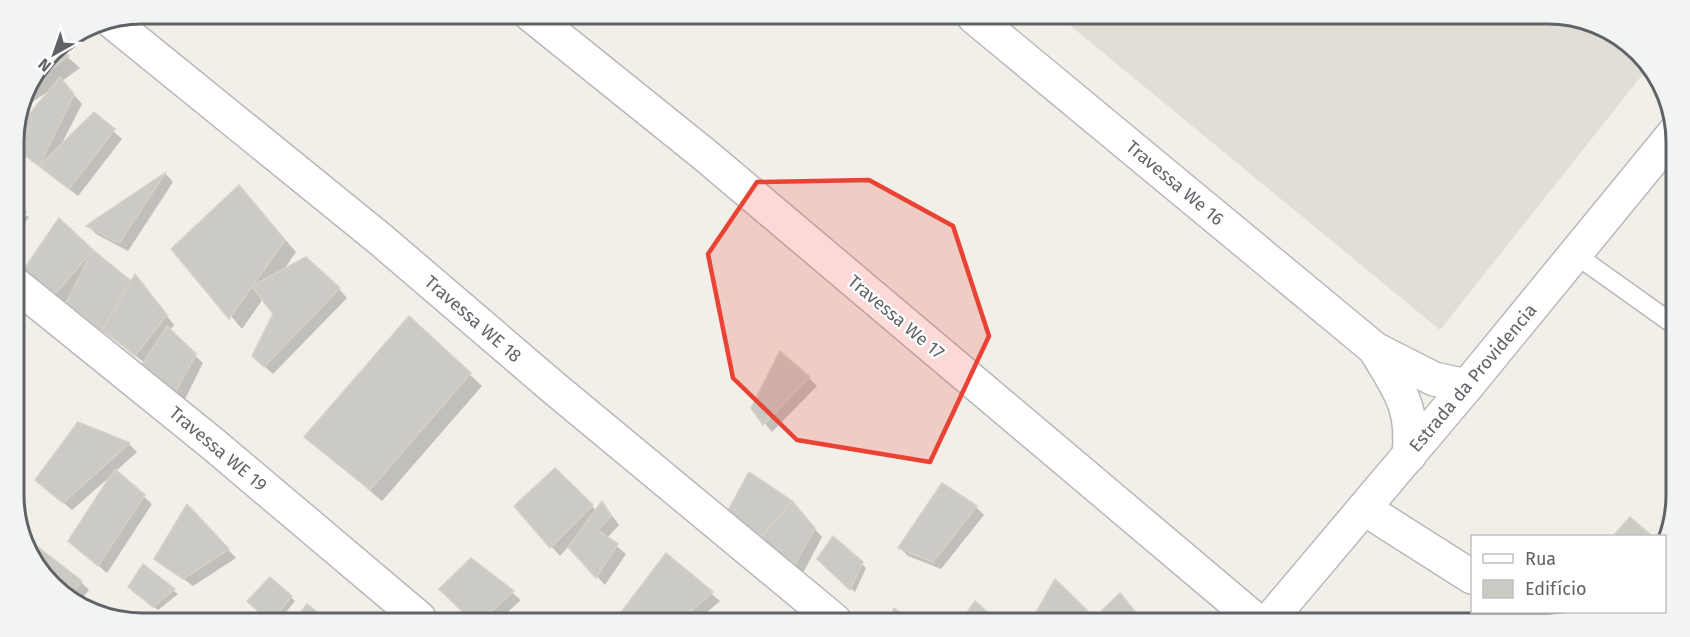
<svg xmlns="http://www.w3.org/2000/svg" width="1690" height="637" font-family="'Fira Sans',sans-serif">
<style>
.education{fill:#e1ded6}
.shadow{fill:#0003}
.building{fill:#cccac5;stroke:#d6d1c6;stroke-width:1.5}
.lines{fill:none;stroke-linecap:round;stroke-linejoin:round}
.lane-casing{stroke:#b5b8bc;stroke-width:21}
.street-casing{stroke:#b5b8bc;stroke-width:36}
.secondary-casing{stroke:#b6babf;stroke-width:36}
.lane{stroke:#fff;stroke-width:18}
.street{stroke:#fff;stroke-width:33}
.secondary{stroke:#fff;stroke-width:33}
.marked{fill:#ea4335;fill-opacity:0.2;stroke:#ea4335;stroke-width:4.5;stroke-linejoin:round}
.labels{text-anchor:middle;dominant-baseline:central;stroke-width:4.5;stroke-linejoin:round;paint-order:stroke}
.street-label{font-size:18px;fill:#5f6368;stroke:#fff}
.rim{fill:none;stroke:#5f6368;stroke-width:3}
</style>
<rect width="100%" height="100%" fill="#f1efe8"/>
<!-- education -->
<path class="education" d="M1061,18L1590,20L1650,65L1440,330Z"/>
<!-- shadow -->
<g class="shadow">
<path d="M56,47L80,68L62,81L82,104L61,145L94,114L122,139L78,196L14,147V133L52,89L20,110L27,85Z"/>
<path d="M166,174L173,182L128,251L96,234L88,226Z"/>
<path d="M250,199L296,252L283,271L339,289L347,298L273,374L262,364L275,314L263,299L242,329L174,249Z"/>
<path d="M14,210L29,217L14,237Z"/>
<path d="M59,220L132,283L135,276L174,325L169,331L203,363L185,399L148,379L145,363L76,311L68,302L71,297L61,305L32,281Z"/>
<path d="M409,318L482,386L382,501L306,437Z"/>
<path d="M809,378L817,386L772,432L752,408Z"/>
<path d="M79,424L129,444L137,452L116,471L152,504L107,573L79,549L113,474L72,510L37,480Z"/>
<path d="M555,470L597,511L603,503L619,525L607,538L626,554L605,585L569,546L560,556L516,507Z"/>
<path d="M791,502L822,537L803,573L735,524Z"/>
<path d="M187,506L236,558L193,586L156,558Z"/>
<path d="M976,507L984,515L941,569L908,556L900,548Z"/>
<path d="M834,538L866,568L855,592L818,558Z"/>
<path d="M666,555L720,601L699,619H618Z"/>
<path d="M471,560L521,600L501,618H471L441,589Z"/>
<path d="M143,566L178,594L158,610L134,591Z"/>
<path d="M271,579L295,601L282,617H266L249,601Z"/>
<path d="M45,580L81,582L89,590L79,602Z"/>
<path d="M1056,582L1094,620L1128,603L1143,621H1038Z"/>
<path d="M1574,612H1588L1579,615Z"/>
</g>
<!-- building -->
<g class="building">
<path d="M57,46L69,56L27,86V85Z"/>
<path d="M60,77L74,94L39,166L14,147V133Z"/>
<path d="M94,112L115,129L69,189L39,166Z"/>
<path d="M166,172L119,243L86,226Z"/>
<path d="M239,185L285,240L229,319L171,249Z"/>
<path d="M14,209L26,212L14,228Z"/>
<path d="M59,218L93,250L52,298L22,272Z"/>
<path d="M93,250L131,281L103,329L66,303Z"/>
<path d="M306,257L340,288L264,367L252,356L273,314L252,286Z"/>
<path d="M135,274L167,315L135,356L103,329Z"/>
<path d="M409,316L471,373L370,490L304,437Z"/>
<path d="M167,326L196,354L176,392L138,371Z"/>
<path d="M780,351L810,377L763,425L751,408Z"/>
<path d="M78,422L130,443L63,503L35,480Z"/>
<path d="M555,468L593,505L550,548L514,506Z"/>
<path d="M115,469L145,495L98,566L68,541Z"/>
<path d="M749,472L792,501L762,536L725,516Z"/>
<path d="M942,483L977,506L933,562L898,548Z"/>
<path d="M602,501L611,516L598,530L618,544L596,578L568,547Z"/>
<path d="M792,501L815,528L794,566L756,544Z"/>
<path d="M187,504L229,549L183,579L154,559Z"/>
<path d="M1630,517L1652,536H1613Z"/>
<path d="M833,536L863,562L850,590L817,559Z"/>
<path d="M38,547L82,581L69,596L45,580L33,555Z"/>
<path d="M666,553L713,592L682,619H616Z"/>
<path d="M471,558L514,591L484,618H469L439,589Z"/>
<path d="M143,564L175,589L153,607L128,587Z"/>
<path d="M270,577L292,596L275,617H264L247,601Z"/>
<path d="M1055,579L1088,611L1080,621H1037L1033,618Z"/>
<path d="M1120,593L1143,621H1091Z"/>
<path d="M975,601L997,621H961Z"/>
<path d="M307,604L325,618L297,617Z"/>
<path d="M108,608L124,617L100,616Z"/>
<path d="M894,608L910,620H890Z"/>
</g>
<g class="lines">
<defs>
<path id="lane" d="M1576,255L1673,324"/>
<g id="street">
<path d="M531,15L705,155L1258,622"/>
<path d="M110,20L380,239L554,388L834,620"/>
<path d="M15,284L213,444L419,618"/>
<path d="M1365,509L1472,577"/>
<path d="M1527,612L1546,623"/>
</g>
<g id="secondary">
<path d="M974,17L1375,349L1434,379L1467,386"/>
<path d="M1376,351C1400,391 1414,407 1409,456"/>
<path d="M1268,622L1467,386L1675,132"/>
</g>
</defs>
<!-- lane casing -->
<use href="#lane" class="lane-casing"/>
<!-- street casing -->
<use href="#street" class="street-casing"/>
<!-- secondary casing -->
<use href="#secondary" class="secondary-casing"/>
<!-- lane -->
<use href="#lane" class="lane"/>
<!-- street -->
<use href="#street" class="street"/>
<!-- secondary -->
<use href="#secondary" class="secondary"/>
</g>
<!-- marked area -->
<path class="marked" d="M869,180L953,226L989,336L930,462L797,440L733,378L708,254L757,182Z"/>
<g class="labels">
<!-- street labels -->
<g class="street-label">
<text transform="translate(1175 183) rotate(40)">Travessa We 16</text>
<text transform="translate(896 317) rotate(40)">Travessa We 17</text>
<text transform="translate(473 319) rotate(41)">Travessa WE 18</text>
<text transform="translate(1473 378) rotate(-50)">Estrada da Providencia</text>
<text transform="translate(218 449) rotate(40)">Travessa WE 19</text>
</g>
</g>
<!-- crop -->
<path d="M0 0H1690V637H0ZM142 24H1548A118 118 0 0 1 1666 142V495A118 118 0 0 1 1548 613H142A118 118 0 0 1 24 495V142A118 118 0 0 1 142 24Z" fill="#f2f3f3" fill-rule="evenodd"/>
<path class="rim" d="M142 24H1548A118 118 0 0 1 1666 142V495A118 118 0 0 1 1548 613H142A118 118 0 0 1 24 495V142A118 118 0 0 1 142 24Z"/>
<!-- legend -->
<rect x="1471" y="535" width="195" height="78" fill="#ffffff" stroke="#bfc1c3" stroke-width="1.5"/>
<rect x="1483" y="554" width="30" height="9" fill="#ffffff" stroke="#bfc1c3" stroke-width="1.5"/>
<text x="1525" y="565" font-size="18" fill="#5f6368">Rua</text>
<rect x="1483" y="580" width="30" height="18" fill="#cccac5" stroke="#bfc1c3" stroke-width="1.5"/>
<text x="1525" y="595" font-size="18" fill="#5f6368">Edifício</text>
<!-- north arrow -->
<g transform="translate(54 54) rotate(220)" stroke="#ffffff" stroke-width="4.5" paint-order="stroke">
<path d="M0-4.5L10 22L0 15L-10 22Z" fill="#5f6368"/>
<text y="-9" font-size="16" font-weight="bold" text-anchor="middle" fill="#5f6368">N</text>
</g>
</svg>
